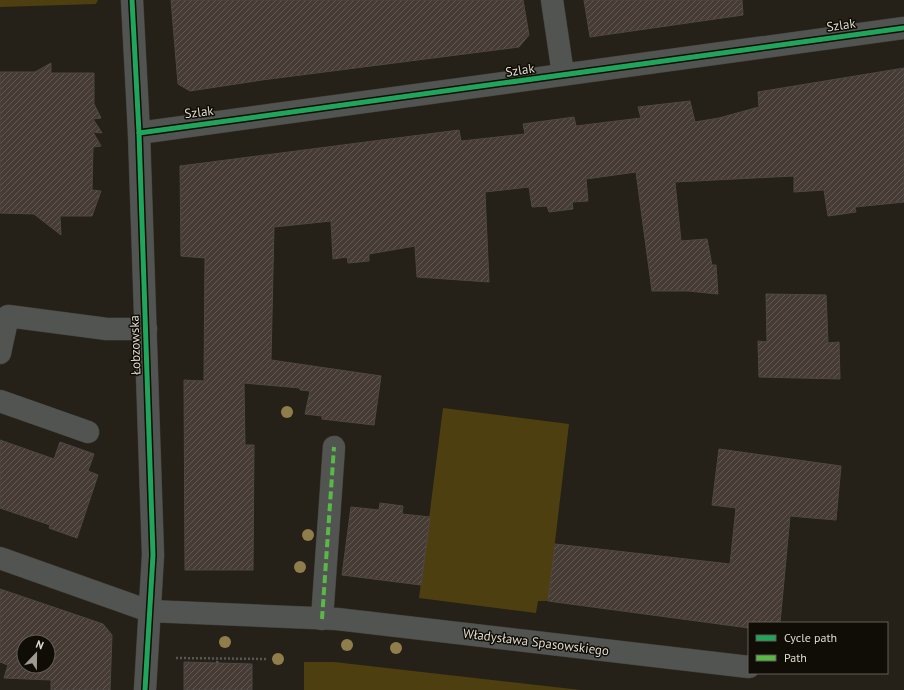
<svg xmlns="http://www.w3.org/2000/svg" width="904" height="690" font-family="'PT Sans',sans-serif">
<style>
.green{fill:#4e3f10}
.building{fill:url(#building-hatch);stroke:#4d4742;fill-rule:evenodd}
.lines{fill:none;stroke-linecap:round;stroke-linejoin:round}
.minor-casing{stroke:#423e36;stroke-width:23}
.path{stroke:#565653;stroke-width:2.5;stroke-dasharray:2 2;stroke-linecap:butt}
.minor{stroke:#525452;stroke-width:22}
.quiet{stroke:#58b947;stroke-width:4;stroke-dasharray:8 4;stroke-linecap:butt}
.cycleway-casing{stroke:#100d06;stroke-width:8}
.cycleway{stroke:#20a55d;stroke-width:5}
.tree{fill:#907d4c}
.labels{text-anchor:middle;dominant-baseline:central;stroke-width:3;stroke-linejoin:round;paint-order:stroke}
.street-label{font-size:13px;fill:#dfdbd0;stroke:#100d06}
</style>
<defs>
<pattern id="building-hatch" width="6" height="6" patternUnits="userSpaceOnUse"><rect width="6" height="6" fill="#473c35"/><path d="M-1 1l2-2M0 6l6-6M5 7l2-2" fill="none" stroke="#615851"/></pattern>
</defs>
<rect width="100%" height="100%" fill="#252118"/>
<!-- green -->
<g class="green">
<path d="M0,0H98L96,4L0,7Z"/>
<path d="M443,408L569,424L548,601H538L536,613L419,598Z"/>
<path d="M304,662H334L581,690H304Z"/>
</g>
<!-- building -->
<g class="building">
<path d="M171,0H523L529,35L519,47L262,80L190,91L178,84Z"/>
<path d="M584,0H742L743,15L590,37Z"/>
<path d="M51,63V73H94V104L101,118L93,119L102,133L93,132L101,146L93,147L92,190L101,191L92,216H60L61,235L34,214L0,213V72H35Z"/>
<path d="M904,68V202L855,207L856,212L828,216L824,190L794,192V176L675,182L681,241L707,239L712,265H716L718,294L688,291H652L636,172L586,179L588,201L572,202L573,209L549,212L547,206L532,207L529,187L485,192L489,282L417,277L415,246L369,254V261L348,263L347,257L333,259L331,221L274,227L271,360L381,376L374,425L322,419V416L305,414L310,391L300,390V388L244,383L245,445H254L253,570H185L184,380L204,381L205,258L181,256L180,166L459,130L461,141L525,134L523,124L574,117L576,126L641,118L638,107L690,101L695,122L719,118L759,107L758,92Z"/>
<path d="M766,294L826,295L828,343L839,342L840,379L759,377L758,341L767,342Z"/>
<path d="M0,440L54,459L60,442L94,454L88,471L98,475L77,538L49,528L50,525L0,508Z"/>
<path d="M719,449L841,466L836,520L790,516L780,623H749V628L548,601L555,544L730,564L736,508L712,505Z"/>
<path d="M380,503L403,506L402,514L430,517L421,585L342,575L351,507L379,510Z"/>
<path d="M0,589L103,624L112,635L110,690H51V680L4,678L8,665L0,662ZM24,642H48V666H24Z"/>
<path d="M184,662L252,664V690H184Z"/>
</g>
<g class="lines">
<defs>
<g id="minor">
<path d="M132,0L139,133L153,555L145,690"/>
<path d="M552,0L563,74"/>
<path d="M139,133L904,28"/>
<path d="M0,353L8,316L107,329H146"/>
<path d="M0,401L88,432"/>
<path d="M0,558L149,611L337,619L749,667"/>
<path d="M322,619L334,447"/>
</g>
</defs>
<!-- minor casing -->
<use href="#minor" class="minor-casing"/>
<!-- path -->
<g class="path">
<path d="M176,658L268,659"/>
<path d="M217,663L218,659"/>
</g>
<!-- minor -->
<use href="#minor" class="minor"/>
<!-- quiet -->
<path class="quiet" d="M322,619L334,447"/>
<defs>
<g id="cycleway">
<path d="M132,0L139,133L153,555L145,690"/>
<path d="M139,133L904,28"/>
</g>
</defs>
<!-- cycleway casing -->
<use href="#cycleway" class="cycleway-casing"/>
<!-- cycleway -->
<use href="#cycleway" class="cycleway"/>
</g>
<!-- trees -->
<g class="tree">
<circle cx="287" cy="412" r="6"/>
<circle cx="308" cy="535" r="6"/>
<circle cx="300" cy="567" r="6"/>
<circle cx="225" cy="642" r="6"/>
<circle cx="347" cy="645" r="6"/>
<circle cx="396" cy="648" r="6"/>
<circle cx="278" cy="659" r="6"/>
</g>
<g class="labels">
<!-- street labels -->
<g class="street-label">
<text transform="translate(841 25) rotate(-8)">Szlak</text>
<text transform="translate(520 70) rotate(-9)">Szlak</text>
<text transform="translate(199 112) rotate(-7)">Szlak</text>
<text transform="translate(135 345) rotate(-92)">Łobzowska</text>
<text transform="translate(536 642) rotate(7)">Władysława Spasowskiego</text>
</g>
</g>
<!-- legend -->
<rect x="748" y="622" width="140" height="52" fill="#100d06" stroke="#635f57"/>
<rect x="756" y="635" width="20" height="6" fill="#20a55d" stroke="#635f57"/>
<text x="784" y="642" font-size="12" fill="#dfdbd0">Cycle path</text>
<rect x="756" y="655" width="20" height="6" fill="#58b947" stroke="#635f57"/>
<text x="784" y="662" font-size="12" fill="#dfdbd0">Path</text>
<!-- north arrow -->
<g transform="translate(36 654) rotate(22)"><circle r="19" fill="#100d06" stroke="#635f57"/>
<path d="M0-3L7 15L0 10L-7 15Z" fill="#9e9a90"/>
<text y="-6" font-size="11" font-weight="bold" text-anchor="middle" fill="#dfdbd0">N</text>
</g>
</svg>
